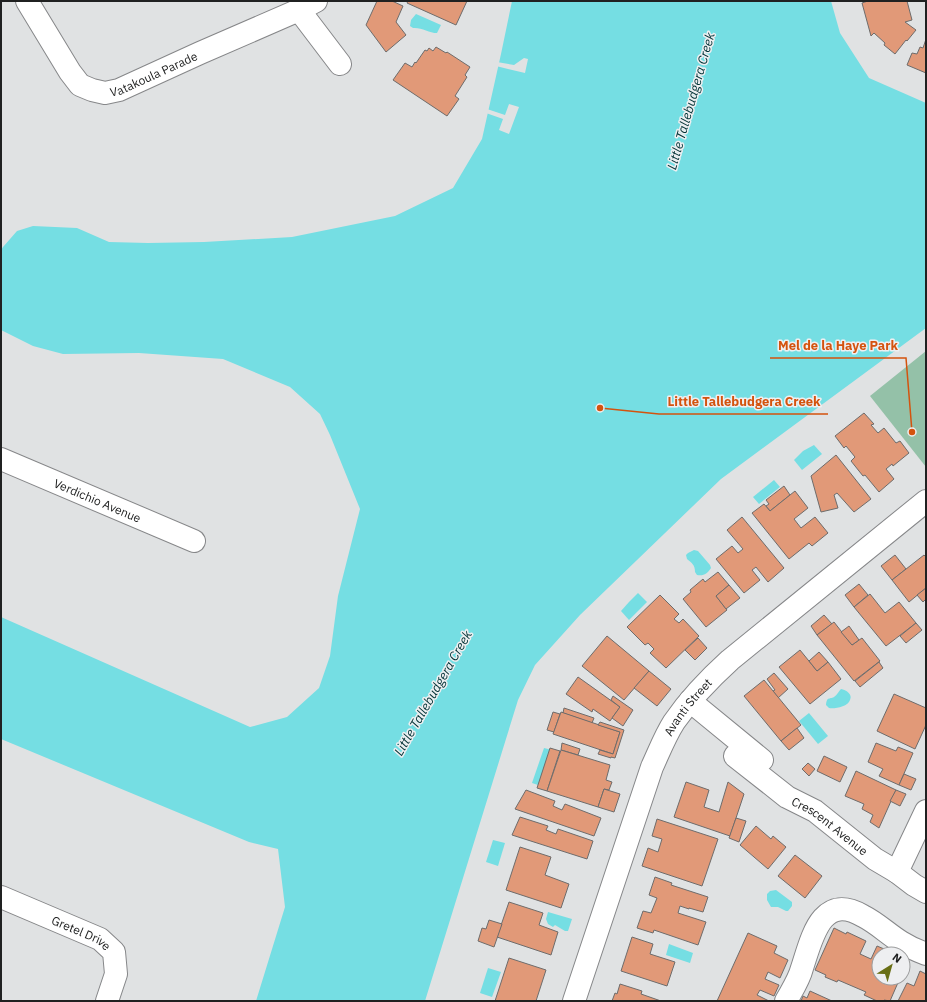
<svg xmlns="http://www.w3.org/2000/svg" width="927" height="1002" font-family="'IBM Plex Sans',sans-serif">
<style>
.green{fill:#94c1a8}
.water{fill:#75dee3}
.pier{fill:#e0e2e3}
.building{fill:#e19978;stroke:#6e6c6b}
.lines{fill:none;stroke-linecap:round;stroke-linejoin:round}
.street-casing{stroke:#868789;stroke-width:24}
.street{stroke:#fff;stroke-width:22}
.labels{text-anchor:middle;dominant-baseline:central;stroke-width:3;stroke-linejoin:round;paint-order:stroke}
.street-label{font-size:12px;fill:#202121;stroke:#eeeff1}
.water-label{font-size:13px;font-style:italic;fill:#003235;stroke:#eeeff1}
.leader{fill:none;stroke:#d4530e;stroke-width:1.5}
.callout-dot{fill:#d4530e;stroke:#eeeff1;stroke-width:1.5}
.callout-label{font-size:13px;text-anchor:middle;font-weight:bold;fill:#d4530e;stroke:#eeeff1;stroke-width:3;stroke-linejoin:round;paint-order:stroke}
</style>
<rect width="100%" height="100%" fill="#e0e2e3"/>
<!-- green -->
<path class="green" d="M926,351V467L870,396Z"/>
<!-- water -->
<g class="water">
<path d="M512,1H831L840,33L869,78L926,103V328L721,479L580,615L535,665L518,700L425,1001H256L285,907L278,849L249,842L1,739V617L250,727L287,717L319,688L330,656L338,596L360,509L330,435L320,414L290,387L223,359L139,353L63,354L33,346L1,330V250L3,247L17,231L33,226L77,228L109,242L148,243L204,242L292,237L395,216L453,188L482,139L501,54Z"/>
<path d="M416,14L441,25L437,33C429,33 421,27 413,28L410,26L411,20Z"/>
<path d="M814,445L822,454L802,470L794,460L803,451Z"/>
<path d="M774,480L780,487L759,504L753,497Z"/>
<path d="M694,550L698,551L710,565L711,568C707,574 704,576 697,575L695,572C695,565 692,563 687,559L686,555L688,553Z"/>
<path d="M638,593L647,602L629,620L621,611L629,602Z"/>
<path d="M841,689C846,690 853,694 850,700C848,707 834,709 829,708L826,705C827,696 829,700 834,697C837,695 839,691 841,689Z"/>
<path d="M809,713L828,736L818,744L799,721Z"/>
<path d="M544,748L552,750L541,786L532,783Z"/>
<path d="M493,840L505,843L498,866L486,862Z"/>
<path d="M776,890L792,902V906L788,911H786L778,907H771L767,900V894L770,891Z"/>
<path d="M548,912L572,919L568,931H565L555,925L553,927L548,924L546,919Z"/>
<path d="M669,944L693,953L690,963L666,955Z"/>
<path d="M488,968L501,972L492,997L480,993Z"/>
</g>
<!-- pier -->
<g class="pier">
<path d="M524,58L528,59L525,73L496,66L497,62L514,65Z"/>
<path d="M509,104L519,107L509,134L499,130L503,119L486,113L487,109L505,115Z"/>
</g>
<!-- building -->
<g class="building">
<path d="M377,1H392L403,6L396,22L406,35L386,52L366,25Z"/>
<path d="M408,1H467L456,25L407,3Z"/>
<path d="M868,1H907L912,20L905,22L916,30L907,41L906,40L895,54L884,45L885,43L874,33L871,36L862,3Z"/>
<path d="M926,39V73L907,65L912,53L917,54L920,47L923,48Z"/>
<path d="M436,47L446,53L447,52L470,67L465,75L467,77L455,96L459,99L447,116L393,80L405,63L412,67L415,62L416,63L425,50L427,51L429,48L433,51Z"/>
<path d="M864,413L874,424L871,425L878,433L884,428L896,443L900,441L909,453L893,466L892,464L886,469L894,479L879,492L865,475L863,476L851,461L855,457L846,446L844,448L835,436Z"/>
<path d="M836,455L871,499L854,512L837,493L834,495L838,508L821,512L811,476Z"/>
<path d="M784,486L790,495L770,511L766,506L769,504L766,500Z"/>
<path d="M795,491L808,508L794,519L801,528L815,517L828,533L812,546L809,543L789,559L752,513L764,504L770,511Z"/>
<path d="M742,517L784,568L768,582L756,567L752,570L760,580L744,593L716,559L732,546L738,553L743,549L727,530Z"/>
<path d="M895,555L906,569L892,580L881,566Z"/>
<path d="M924,555L926,557V588L909,602L892,580Z"/>
<path d="M718,572L729,585L716,596L727,610L706,627L683,599L691,592L690,590L703,579L705,582Z"/>
<path d="M859,584L868,595L854,607L845,595Z"/>
<path d="M729,585L740,598L726,609L716,596Z"/>
<path d="M926,588V599L923,602L917,595Z"/>
<path d="M870,594L885,613L899,602L916,623L886,646L854,607Z"/>
<path d="M660,595L679,614L674,619L679,623L683,619L699,636L666,668L650,653L654,649L648,643L645,645L627,627Z"/>
<path d="M824,615L832,624L817,635L811,626Z"/>
<path d="M834,622L852,645L862,638L880,661L854,681L817,635Z"/>
<path d="M916,623L922,630L906,643L900,636Z"/>
<path d="M849,626L859,640L852,645L841,632Z"/>
<path d="M607,636L649,671L624,700L582,666Z"/>
<path d="M698,638L707,648L695,660L685,650Z"/>
<path d="M800,650L817,671L828,662L841,679L810,704L779,667Z"/>
<path d="M819,652L828,662L817,671L809,661Z"/>
<path d="M879,662L883,668L860,687L855,681Z"/>
<path d="M649,671L671,689L657,706L634,688Z"/>
<path d="M774,673L788,689L778,698L773,691L775,690L767,679Z"/>
<path d="M578,677L620,707L610,721L593,709L592,712L566,694Z"/>
<path d="M764,680L801,725L781,741L744,696Z"/>
<path d="M894,694L926,708V725L915,749L877,731Z"/>
<path d="M613,696L633,710L623,726L612,718L620,707L611,700Z"/>
<path d="M564,708L594,718L592,723L563,713Z"/>
<path d="M553,712L560,714L554,732L547,730Z"/>
<path d="M561,712L620,732L613,754L553,734Z"/>
<path d="M600,722L624,730L615,758L611,757V758L598,754L600,750L613,754L620,732L598,725Z"/>
<path d="M797,728L804,738L789,750L781,741Z"/>
<path d="M562,743L580,749L578,755L561,750Z"/>
<path d="M876,743L896,751L898,747L913,753L899,785L879,776L883,769L868,762Z"/>
<path d="M550,748L560,751L547,791L537,788Z"/>
<path d="M561,750L610,765L606,780L612,782L609,790L604,789L598,807L547,791Z"/>
<path d="M824,756L847,767L840,782L817,771Z"/>
<path d="M808,763L815,769L809,776L802,769Z"/>
<path d="M856,771L896,790L879,828L870,822L873,815L862,809L864,804L845,796Z"/>
<path d="M904,774L916,779L911,790L899,785Z"/>
<path d="M686,782L709,790L704,807L719,812L728,782L744,794L730,836L674,817Z"/>
<path d="M604,789L620,794L614,812L598,807Z"/>
<path d="M526,790L555,801L553,806L562,810L565,804L601,818L594,836L515,809Z"/>
<path d="M896,790L906,794L900,806L890,801Z"/>
<path d="M520,817L548,826L546,830L556,834L558,829L593,841L587,859L512,835Z"/>
<path d="M736,818L746,821L739,842L729,838Z"/>
<path d="M657,819L718,839L702,886L642,866L648,848L658,852L662,839L652,836Z"/>
<path d="M756,826L771,839L773,836L786,847L768,869L740,845Z"/>
<path d="M520,847L551,857L545,875L569,884L561,908L506,890Z"/>
<path d="M795,855L822,876L805,898L778,876Z"/>
<path d="M655,877L672,883L671,885L708,897L703,912L689,908V909L680,906L678,913L706,922L698,945L654,930L653,933L637,928L643,911L651,913L657,898L649,895Z"/>
<path d="M509,902L543,913L539,925L558,932L551,955L497,937Z"/>
<path d="M489,920L502,924L494,947L478,941L482,928L486,929Z"/>
<path d="M834,928L846,934L847,932L866,941L860,954L871,959L877,946L896,954H879V978H900L890,1001L884,1000L883,1001H877L864,995L866,992L838,980L837,982L825,977L826,975L815,970Z"/>
<path d="M748,933L777,946L774,953L788,960L780,978L768,972L765,979L779,985L774,996L760,990L757,995L769,1001H717Z"/>
<path d="M632,937L653,944L650,954L675,962L667,986L621,971Z"/>
<path d="M509,958L546,970L536,1001H495Z"/>
<path d="M920,971L926,974V1001H898L907,983L914,986Z"/>
<path d="M620,984L642,991L641,994L661,1001H612L615,993L617,994Z"/>
<path d="M810,991L832,1001H801L803,996L807,998Z"/>
</g>
<g class="lines">
<defs>
<g id="street">
<path id="s1" d="M27,1L70,72L80,85L92,90L105,93L119,90L200,53L299,10L316,1"/>
<path d="M299,10L340,64"/>
<path id="s2" d="M1,459L194,541"/>
<path d="M690,701L762,760"/>
<path id="s3" d="M735,756L787,797L815,811L875,859L897,872L914,885L926,892"/>
<path d="M897,872L926,811"/>
<path id="s4" d="M1,897L100,939L114,952L116,974L107,1001"/>
<path id="s5" d="M574,1001L652,767C659,752 665,736 674,722C690,699 709,679 730,660L926,501"/>
<path d="M786,1001C792,990 799,980 802,968C812,938 821,892 863,916C877,923 888,934 901,942C909,947 918,951 926,954"/>
</g>
</defs>
<!-- street casing -->
<use href="#street" class="street-casing"/>
<!-- street -->
<use href="#street" class="street"/>
</g>
<g class="labels">
<!-- street labels -->
<g class="street-label">
<text stroke="none"><textPath href="#s1" startOffset="178">Vatakoula Parade</textPath></text>
<text stroke="none"><textPath href="#s2" startOffset="105">Verdichio Avenue</textPath></text>
<text stroke="none"><textPath href="#s5" startOffset="317">Avanti Street</textPath></text>
<text stroke="none"><textPath href="#s3" startOffset="118">Crescent Avenue</textPath></text>
<text stroke="none"><textPath href="#s4" startOffset="88">Gretel Drive</textPath></text>
</g>
<!-- water labels -->
<g class="water-label">
<text transform="translate(691 101) rotate(-74)">Little Tallebudgera Creek</text>
<text transform="translate(433 693) rotate(-60)">Little Tallebudgera Creek</text>
</g>
</g>
<!-- callouts -->
<path class="leader" d="M912 432L906 358H770M600 408L659 414H828"/>
<g class="callout-dot">
<circle cx="912" cy="432" r="4"/>
<circle cx="600" cy="408" r="4"/>
</g>
<g class="callout-label">
<text x="838" y="350">Mel de la Haye Park</text>
<text x="744" y="406">Little Tallebudgera Creek</text>
</g>
<!-- border -->
<rect width="927" height="1002" fill="none" stroke="#202121" stroke-width="4"/>
<!-- north arrow -->
<g transform="translate(891 966) rotate(37)"><circle r="19" fill="#eeeff1" stroke="#9c9d9e"/>
<path d="M0-3L7 15L0 10L-7 15Z" fill="#696f15"/>
<text y="-6" font-size="11" font-weight="bold" text-anchor="middle" fill="#202121">N</text>
</g>
</svg>
